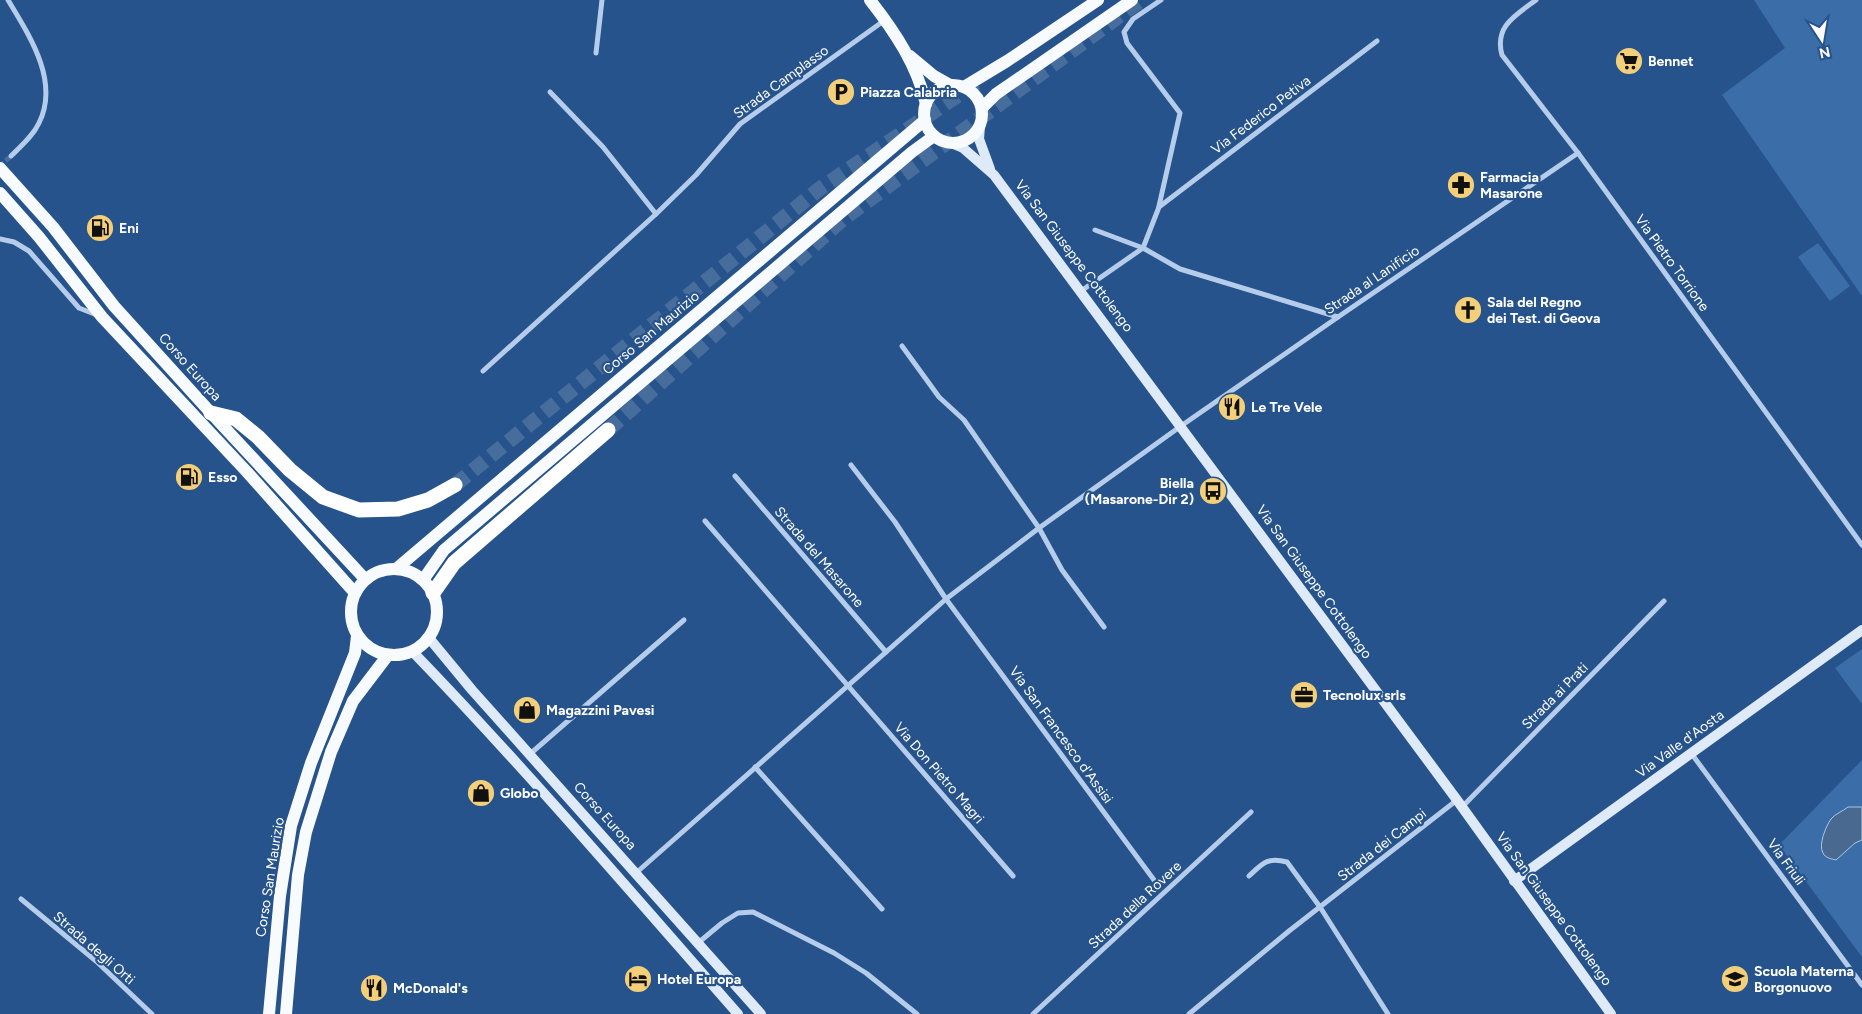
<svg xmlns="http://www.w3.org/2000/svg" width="1862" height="1014" font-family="Figtree,sans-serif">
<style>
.green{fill:#3b6da8}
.water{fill:#496991;stroke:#a9c8ea}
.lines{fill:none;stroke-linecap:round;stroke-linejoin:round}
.street-tunnel{stroke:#476d9c;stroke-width:5;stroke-dasharray:5 2.5;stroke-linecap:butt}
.highway-tunnel{stroke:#476d9c;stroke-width:15;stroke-dasharray:15 8;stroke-linecap:butt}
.street{stroke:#b5cdea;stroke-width:5}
.secondary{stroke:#dfeaf8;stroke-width:10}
.primary{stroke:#f8fbfe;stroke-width:12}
.highway{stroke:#fff;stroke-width:15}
.labels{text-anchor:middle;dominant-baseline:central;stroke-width:4.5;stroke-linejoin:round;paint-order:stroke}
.poi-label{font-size:14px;font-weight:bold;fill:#fff;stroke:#26538b;text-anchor:start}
.street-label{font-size:14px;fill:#fff;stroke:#26538b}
</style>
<rect width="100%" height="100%" fill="#26538b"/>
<!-- green -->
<g class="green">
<path d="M1754,0H1862V296L1722,95L1785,48Z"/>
<path d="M1818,243L1850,286L1830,301L1798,257Z"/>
<path d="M1862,649V704L1835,668Z"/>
<path d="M1862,760V957L1779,845Z"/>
</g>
<!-- water -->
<path class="water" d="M1848,807H1862V840L1855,843L1836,860C1832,859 1825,858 1823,853C1818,845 1826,826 1831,819C1835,814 1843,811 1848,807Z"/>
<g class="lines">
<!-- street-tunnel -->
<path class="street-tunnel" d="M0,166L11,156"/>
<!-- highway-tunnel -->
<g class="highway-tunnel">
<path d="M608,430L843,219L1141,0"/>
<path d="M455,485L818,190L979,81"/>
</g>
<!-- street -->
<g class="street">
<path d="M8,0C29,35 60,81 39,123C33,136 21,146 11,156"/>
<path d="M1536,0C1516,15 1494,26 1502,55L1578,153L1862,545"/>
<path d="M596,53L602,0"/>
<path d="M550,92L603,147L656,214"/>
<path d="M1159,206L1180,113L1127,43L1124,32L1133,19L1161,0"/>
<path d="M1095,230L1143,248L1180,269L1338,317"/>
<path d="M0,239L14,242L29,251L79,308L97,315"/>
<path d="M1081,291L1143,248L1159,207L1377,41"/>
<path d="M902,346L939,397L964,420L1039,528L1062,570L1104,627"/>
<path d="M483,371L656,214L696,175L740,124L885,20"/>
<path d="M851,465L895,522L946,599L1157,884"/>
<path d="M735,476L886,652"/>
<path d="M705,521L1013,876"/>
<path d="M1691,753L1862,985"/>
<path d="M530,754L684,620"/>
<path d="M755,767L882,909"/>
<path d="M1462,807L1664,601"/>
<path d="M636,873L946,599L1039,528L1181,426L1338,317L1578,153"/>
<path d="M1249,876C1263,863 1267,857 1287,862L1320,907L1388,1014"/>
<path d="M21,899L96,961L152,1014"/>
<path d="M698,943L722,923L738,913L753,912L834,953L866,973L917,1014"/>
<path d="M1033,1014L1251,812"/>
<path d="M1189,1014L1289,931L1457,800"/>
</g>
<!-- secondary -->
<g class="secondary">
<path d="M980,126L979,139L990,169"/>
<path d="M951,143L963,148L994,175L1457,800L1611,1014"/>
<path d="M429,638L472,690L761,1014"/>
<path d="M412,651C525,768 631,892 738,1014"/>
<path d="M1514,881L1862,630"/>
</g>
<!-- primary -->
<g class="primary">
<path d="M870,0C895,32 917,65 926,104"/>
<path d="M910,56L934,76L950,85"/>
<circle cx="953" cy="114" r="29"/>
<path d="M964,87L1007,61L1098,0"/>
<path d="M982,108L996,94L1132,0"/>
<path d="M0,168L53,227L114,306L211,413L365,579"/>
<path d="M0,193L39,237L102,317L247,472L355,593"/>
<circle cx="394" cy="612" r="43"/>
<path d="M396,569L925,120"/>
<path d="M423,580L444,550L912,152L934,136"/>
<path d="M269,1014L280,896L291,826L311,763L355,653L357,636"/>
<path d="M286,1014L298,875L306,832L331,752L353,701L388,655"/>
</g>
<!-- highway -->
<g class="highway">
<path d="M211,413L236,419L258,437L290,470L323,497L359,510L398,509L428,500L455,485"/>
<path d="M433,593L454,563L608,430"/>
</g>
</g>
<!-- icons -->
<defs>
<symbol id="supermarket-disc" viewBox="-11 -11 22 22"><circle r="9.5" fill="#f3cf7a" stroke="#26538b"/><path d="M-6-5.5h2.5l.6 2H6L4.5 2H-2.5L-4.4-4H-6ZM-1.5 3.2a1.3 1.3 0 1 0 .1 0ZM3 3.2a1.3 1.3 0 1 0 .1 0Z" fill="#111"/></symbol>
<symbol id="parking-disc" viewBox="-11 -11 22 22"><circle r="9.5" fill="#f3cf7a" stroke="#26538b"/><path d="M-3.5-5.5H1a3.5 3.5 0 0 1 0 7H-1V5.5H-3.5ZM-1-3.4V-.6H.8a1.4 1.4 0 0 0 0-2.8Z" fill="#111"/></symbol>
<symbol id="pharmacy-disc" viewBox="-11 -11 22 22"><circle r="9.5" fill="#f3cf7a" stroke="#26538b"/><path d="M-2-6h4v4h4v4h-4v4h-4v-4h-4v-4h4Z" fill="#111"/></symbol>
<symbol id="fuel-disc" viewBox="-11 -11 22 22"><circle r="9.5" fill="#f3cf7a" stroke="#26538b"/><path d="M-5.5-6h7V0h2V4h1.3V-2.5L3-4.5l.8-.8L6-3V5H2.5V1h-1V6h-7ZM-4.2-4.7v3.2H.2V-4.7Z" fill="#111"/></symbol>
<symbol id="church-disc" viewBox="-11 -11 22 22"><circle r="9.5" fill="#f3cf7a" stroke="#26538b"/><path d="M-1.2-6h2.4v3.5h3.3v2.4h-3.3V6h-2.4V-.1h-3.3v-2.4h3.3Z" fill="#111"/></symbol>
<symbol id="restaurant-disc" viewBox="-11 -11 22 22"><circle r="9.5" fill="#f3cf7a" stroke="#26538b"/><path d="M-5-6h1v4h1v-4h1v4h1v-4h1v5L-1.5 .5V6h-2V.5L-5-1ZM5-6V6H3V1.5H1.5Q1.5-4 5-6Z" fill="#111"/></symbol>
<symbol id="bus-disc" viewBox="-11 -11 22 22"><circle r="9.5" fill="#f3cf7a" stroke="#26538b"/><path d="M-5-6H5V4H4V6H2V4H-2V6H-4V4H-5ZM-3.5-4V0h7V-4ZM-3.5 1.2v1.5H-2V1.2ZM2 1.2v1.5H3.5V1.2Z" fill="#111"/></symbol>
<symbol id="office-disc" viewBox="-11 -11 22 22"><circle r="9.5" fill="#f3cf7a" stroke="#26538b"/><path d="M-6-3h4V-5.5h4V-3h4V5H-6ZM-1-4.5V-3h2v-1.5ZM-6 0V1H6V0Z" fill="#111"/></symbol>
<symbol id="shop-disc" viewBox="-11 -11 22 22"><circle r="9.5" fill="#f3cf7a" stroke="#26538b"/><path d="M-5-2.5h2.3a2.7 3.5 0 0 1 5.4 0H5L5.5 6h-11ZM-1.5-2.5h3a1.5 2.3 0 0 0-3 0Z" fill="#111"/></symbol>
<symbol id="hotel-disc" viewBox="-11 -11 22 22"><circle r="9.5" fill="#f3cf7a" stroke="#26538b"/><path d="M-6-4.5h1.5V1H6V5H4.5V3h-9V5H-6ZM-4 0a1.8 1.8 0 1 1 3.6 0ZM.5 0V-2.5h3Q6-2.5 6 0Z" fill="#111"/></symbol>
<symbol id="school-disc" viewBox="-11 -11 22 22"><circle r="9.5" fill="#f3cf7a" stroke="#26538b"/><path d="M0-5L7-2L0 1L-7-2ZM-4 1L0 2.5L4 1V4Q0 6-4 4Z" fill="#111"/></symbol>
</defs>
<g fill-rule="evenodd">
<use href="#supermarket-disc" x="1613" y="45" width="32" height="32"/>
<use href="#parking-disc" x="825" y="76" width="32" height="32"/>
<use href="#pharmacy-disc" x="1445" y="169" width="32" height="32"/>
<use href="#fuel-disc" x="84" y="212" width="32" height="32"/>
<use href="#church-disc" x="1452" y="294" width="32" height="32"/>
<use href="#restaurant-disc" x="1216" y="391" width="32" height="32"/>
<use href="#fuel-disc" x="173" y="461" width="32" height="32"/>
<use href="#bus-disc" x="1197" y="475" width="32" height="32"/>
<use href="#office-disc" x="1288" y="679" width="32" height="32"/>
<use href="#shop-disc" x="511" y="694" width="32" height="32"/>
<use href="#shop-disc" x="465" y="777" width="32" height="32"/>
<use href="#hotel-disc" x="622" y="963" width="32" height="32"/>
<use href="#school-disc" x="1719" y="963" width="32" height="32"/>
<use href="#restaurant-disc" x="358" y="972" width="32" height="32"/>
</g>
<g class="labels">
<!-- poi labels -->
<g class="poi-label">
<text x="1648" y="61">Bennet</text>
<text x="860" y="92">Piazza Calabria</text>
<text x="1480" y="177">Farmacia<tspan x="1480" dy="16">Masarone</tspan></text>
<text x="119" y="228">Eni</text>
<text x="1487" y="302">Sala del Regno<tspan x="1487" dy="16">dei Test. di Geova</tspan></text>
<text x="1251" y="407">Le Tre Vele</text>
<text x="208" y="477">Esso</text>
<text x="1194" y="483" text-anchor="end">Biella<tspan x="1194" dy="16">(Masarone-Dir 2)</tspan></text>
<text x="1323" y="695">Tecnolux srls</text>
<text x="546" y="710">Magazzini Pavesi</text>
<text x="500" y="793">Globo</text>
<text x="1754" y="971">Scuola Materna<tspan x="1754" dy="16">Borgonuovo</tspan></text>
<text x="657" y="979">Hotel Europa</text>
<text x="393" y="988">McDonald's</text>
</g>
<!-- street labels -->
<g class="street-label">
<text transform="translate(781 82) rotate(-36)">Strada Camplasso</text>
<text transform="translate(1261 115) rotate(-37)">Via Federico Petiva</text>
<text transform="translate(1074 256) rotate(53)">Via San Giuseppe Cottolengo</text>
<text transform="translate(1672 263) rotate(54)">Via Pietro Torrione</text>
<text transform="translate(1372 280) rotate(-34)">Strada al Lanificio</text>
<text transform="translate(651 333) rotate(-40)">Corso San Maurizio</text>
<text transform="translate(190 367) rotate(48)">Corso Europa</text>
<text transform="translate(819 557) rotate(49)">Strada del Masarone</text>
<text transform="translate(1314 582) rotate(54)">Via San Giuseppe Cottolengo</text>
<text transform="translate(1555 696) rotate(-45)">Strada ai Prati</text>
<text transform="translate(1061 735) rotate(54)">Via San Francesco d'Assisi</text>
<text transform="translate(1680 744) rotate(-36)">Via Valle d'Aosta</text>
<text transform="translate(939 773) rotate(49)">Via Don Pietro Magri</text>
<text transform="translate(605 816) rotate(48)">Corso Europa</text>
<text transform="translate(1382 845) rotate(-38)">Strada dei Campi</text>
<text transform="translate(1786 862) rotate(54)">Via Friuli</text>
<text transform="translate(270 877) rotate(-81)">Corso San Maurizio</text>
<text transform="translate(1135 905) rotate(-43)">Strada della Rovere</text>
<text transform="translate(1554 909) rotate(54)">Via San Giuseppe Cottolengo</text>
<text transform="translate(94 948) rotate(41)">Strada degli Orti</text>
</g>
</g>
<!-- north arrow -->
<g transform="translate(1822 40) rotate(168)" stroke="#26538b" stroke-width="4" paint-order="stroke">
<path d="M0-4L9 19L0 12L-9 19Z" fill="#ffffff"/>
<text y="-8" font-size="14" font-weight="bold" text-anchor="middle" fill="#ffffff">N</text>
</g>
</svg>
